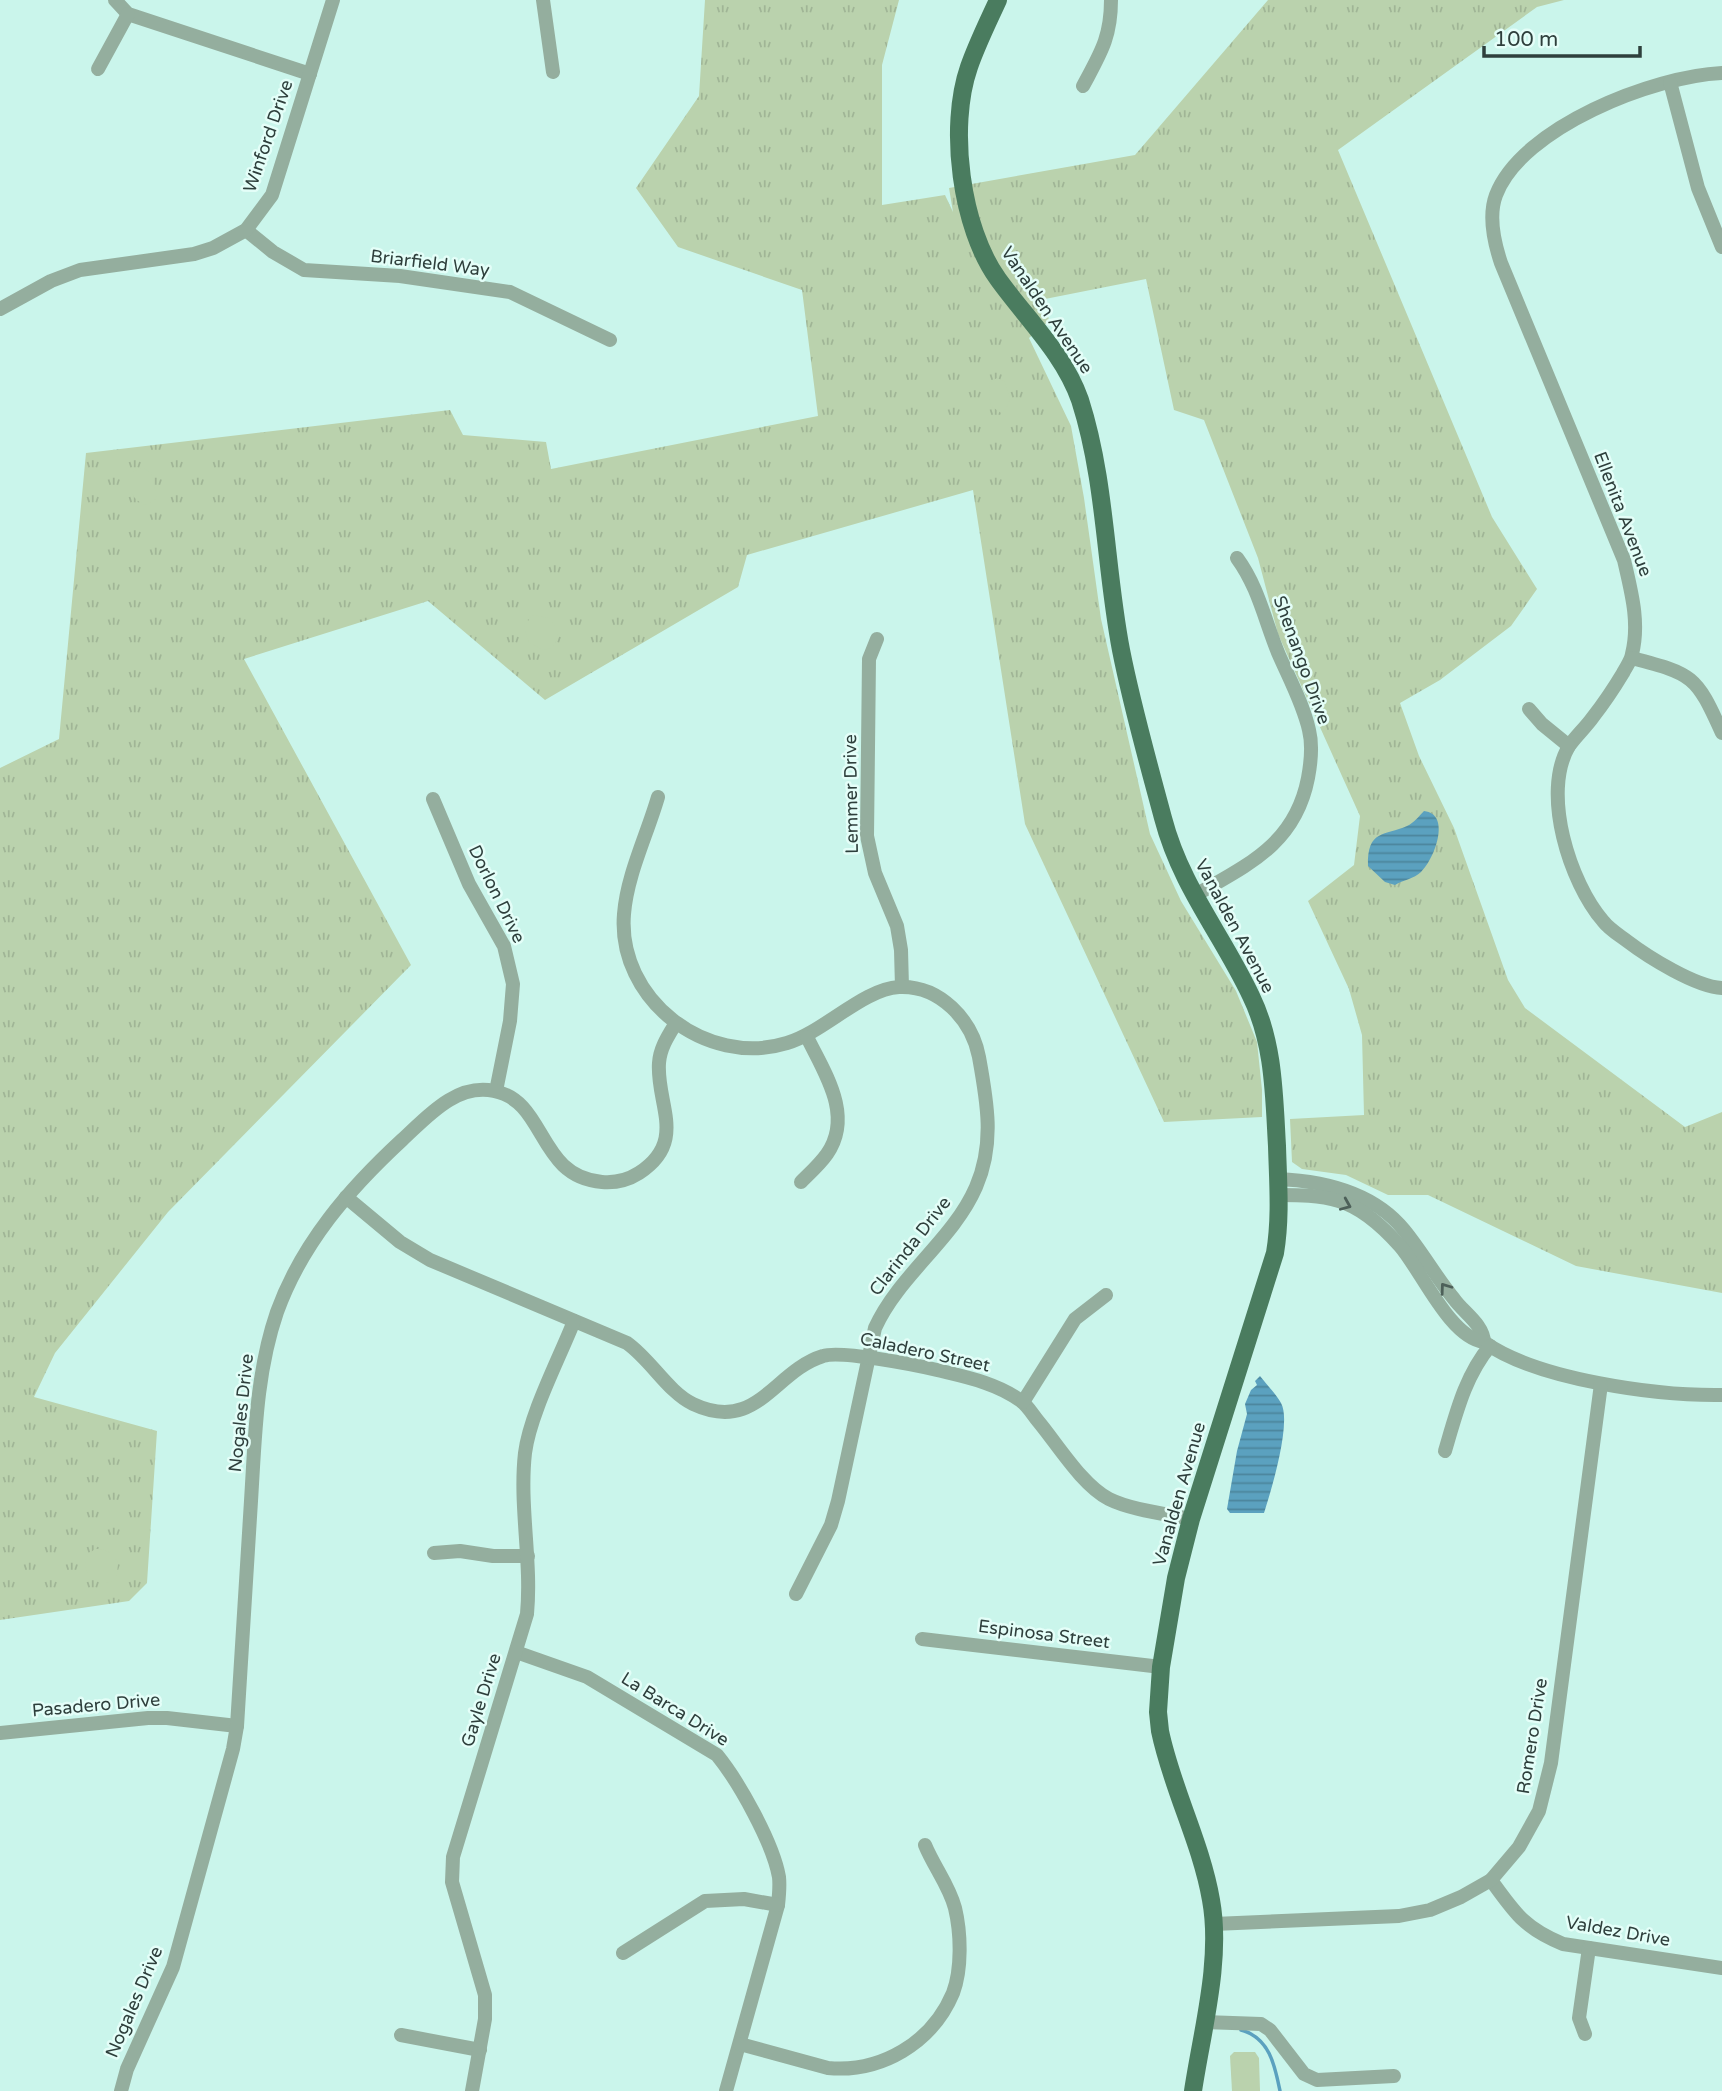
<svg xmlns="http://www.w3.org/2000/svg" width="1722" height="2091" font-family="'Varela Round',sans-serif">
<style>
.grass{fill:url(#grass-tufts)}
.park{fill:#bad2ad}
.water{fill:url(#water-rules)}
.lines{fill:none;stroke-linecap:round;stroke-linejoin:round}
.stream{stroke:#5ba1bf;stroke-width:3.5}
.minor{stroke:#94ae9e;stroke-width:14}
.major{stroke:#4a7c5f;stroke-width:18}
.oneway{stroke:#4d6059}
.labels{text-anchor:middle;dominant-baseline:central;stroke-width:5;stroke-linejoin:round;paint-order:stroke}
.street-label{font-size:18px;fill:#2e3f3c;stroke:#e4fef8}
</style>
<defs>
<pattern id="grass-tufts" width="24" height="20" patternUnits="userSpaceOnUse" patternTransform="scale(1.75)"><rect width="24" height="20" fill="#bad2ad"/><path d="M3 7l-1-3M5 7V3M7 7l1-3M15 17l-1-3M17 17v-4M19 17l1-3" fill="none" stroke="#a0b596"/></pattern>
<pattern id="water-rules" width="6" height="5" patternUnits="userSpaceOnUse" patternTransform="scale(1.75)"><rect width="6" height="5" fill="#5ba1bf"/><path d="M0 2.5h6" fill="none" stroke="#4c859c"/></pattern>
</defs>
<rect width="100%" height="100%" fill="#caf5eb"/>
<!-- grass -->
<path class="grass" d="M705,0H899L882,65V205L945,195L953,212L949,188L1135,155L1268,0H1564L1537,7L1338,150L1492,517L1537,589L1511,626L1440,680L1400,703L1419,756L1454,828L1508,980L1525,1008L1685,1127L1722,1112V1293L1576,1266L1428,1195H1388L1346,1175L1302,1169L1292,1162L1290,1119L1364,1115L1362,1035L1349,989L1308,901L1354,865L1360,816L1278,634L1258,558L1204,420L1174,410L1146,279L1045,299L1049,321L1029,338L1071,426L1084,498L1101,619L1150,834L1181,901L1236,991L1257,1042L1262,1090V1117L1164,1122L1025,824L973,490L747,555L738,587L545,700L428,601L244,659L411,965L168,1212L55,1353L34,1397L157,1431L147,1583L129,1601L0,1620V768L59,739L86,453L450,410L463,435L546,442L551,469L818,416L802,290L678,247L636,188L699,96Z"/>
<!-- park -->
<g class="park">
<path d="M997,378L1004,381L1010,399L1006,409L1001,413L991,406L989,395L990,382Z"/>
<path d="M142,468L151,472L157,498L147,505C136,503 130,493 127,482L134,471Z"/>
<path d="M532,615L549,618C558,628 562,638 551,648L544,650L529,643L524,627Z"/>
<path d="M95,1549C106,1548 112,1554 118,1562L117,1575L111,1582C89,1584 74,1563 95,1549Z"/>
<path d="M1234,2052H1255L1259,2058L1260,2091H1232L1230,2056Z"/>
</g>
<!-- water -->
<g class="water">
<path d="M1424,811C1452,814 1434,860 1421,872C1414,879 1403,880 1395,885L1385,882L1368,866C1367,829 1385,836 1407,826C1414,823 1419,816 1424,811Z"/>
<path d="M1260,1376C1267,1385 1276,1394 1281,1403C1292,1422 1271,1491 1264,1513H1230L1227,1509L1237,1451L1247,1414L1245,1404L1251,1390L1257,1385L1255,1381Z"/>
</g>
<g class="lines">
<!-- stream -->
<path class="stream" d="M1241,2030C1270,2038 1275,2066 1280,2091"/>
<!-- minor -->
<g class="minor">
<path d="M115,0L128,14L310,74"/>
<path d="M543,0L553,72"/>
<path d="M98,69L128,14"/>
<path d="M1722,73C1654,76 1522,127 1496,195C1488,216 1494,242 1501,263L1624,560C1631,591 1640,622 1632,654C1631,661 1626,667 1623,673C1614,688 1604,703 1593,717C1586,727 1576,736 1569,746C1541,793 1570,883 1603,921C1609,929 1619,935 1627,941C1648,957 1696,987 1722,988"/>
<path d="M1670,82L1698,188L1722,247"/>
<path d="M1083,86C1100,54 1111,38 1111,0"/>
<path d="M246,230L273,252L304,270L400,276L510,292L610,340"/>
<path d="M0,309L51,281L80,270L194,254L213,248L246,230L272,195L333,0"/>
<path d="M877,639L869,659L867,836L875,873L897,926L901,950L902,987"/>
<path d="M1632,658C1693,674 1696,675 1722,733"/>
<path d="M1529,709L1542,724L1569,746"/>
<path d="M658,797C647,835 627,875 624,914C617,999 706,1068 787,1043C824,1032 863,989 899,987C940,985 972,1020 979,1057C987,1101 995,1144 976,1187C953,1240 899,1275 875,1328L838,1501L831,1525L796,1594"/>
<path d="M433,799L469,884L504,946L513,984L510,1021L496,1091"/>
<path d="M1194,896C1247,865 1295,845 1308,778C1311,762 1313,746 1309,730C1303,704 1290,680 1279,655C1265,622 1259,588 1237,558"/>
<path d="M1278,1179C1325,1181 1373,1192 1404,1230C1422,1252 1436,1277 1454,1299C1464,1313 1483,1324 1484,1342"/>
<path d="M801,1182C810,1173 820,1164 827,1154C854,1115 824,1072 807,1037"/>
<path d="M1279,1195C1299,1195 1319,1195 1339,1201C1363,1208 1383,1227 1400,1246C1421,1270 1450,1338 1484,1342C1537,1380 1658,1396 1722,1395"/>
<path d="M346,1197L400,1242L430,1260L627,1343C651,1360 668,1392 693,1404C757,1434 774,1371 823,1356C840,1350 916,1365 937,1370C966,1377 997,1383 1021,1401C1028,1406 1033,1415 1038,1421C1058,1445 1082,1485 1109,1499C1131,1510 1167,1514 1191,1519"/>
<path d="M1023,1402L1075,1319L1106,1295"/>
<path d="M1445,1451C1456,1414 1465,1376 1490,1346"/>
<path d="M434,1553L460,1551L493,1556H528"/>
<path d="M922,1639L1161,1667"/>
<path d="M516,1652L587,1677L717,1755C739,1782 773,1843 779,1877C780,1886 779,1896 778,1905L726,2091"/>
<path d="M0,1733L148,1718H167L237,1726"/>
<path d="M1491,1880C1515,1913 1524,1928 1563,1944L1722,1968"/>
<path d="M1214,1924L1399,1916L1430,1910L1461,1897L1491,1880L1519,1847L1539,1811L1551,1763L1601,1384"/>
<path d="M623,1953L705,1901L744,1899L778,1905"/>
<path d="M1204,2022L1261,2024L1270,2030L1304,2074L1317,2080L1394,2076"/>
<path d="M1585,2034L1579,2018L1589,1948"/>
<path d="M401,2035L480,2050"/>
<path d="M740,2044L828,2068C881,2073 932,2043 953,1993C962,1969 961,1933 955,1908C949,1885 934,1867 925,1845"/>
<path d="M121,2091L127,2069L173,1967L233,1749L237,1726C241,1651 246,1576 251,1501C255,1438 256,1373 277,1312C302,1243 349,1189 402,1140C427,1117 456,1083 494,1091C547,1101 537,1177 602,1182C614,1183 628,1180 639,1173C688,1141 656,1104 659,1063C660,1048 668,1036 676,1023"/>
<path d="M472,2091L485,2019V1995L452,1882L453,1857L527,1614C532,1561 519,1506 525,1453C530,1414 559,1359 574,1321"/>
</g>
<!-- major -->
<path class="major" d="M998,0C988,22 977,44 969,67C948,127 961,228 998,279C1026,318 1064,354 1080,400C1106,481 1105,567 1121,650C1132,706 1148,762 1163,818C1181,887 1222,934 1251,996C1274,1043 1274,1095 1277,1146C1278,1182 1281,1217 1275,1253L1191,1519L1176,1578L1161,1667L1158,1712L1160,1731C1172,1789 1201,1842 1211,1900C1222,1960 1202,2031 1193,2091"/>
</g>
<!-- one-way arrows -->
<defs><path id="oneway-chevron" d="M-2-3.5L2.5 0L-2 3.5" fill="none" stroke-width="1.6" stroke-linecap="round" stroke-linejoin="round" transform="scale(1.75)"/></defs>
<g class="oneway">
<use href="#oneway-chevron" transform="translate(1346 1205) rotate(23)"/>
<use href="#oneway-chevron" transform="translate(1445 1288) rotate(-126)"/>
</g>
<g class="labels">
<!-- street labels -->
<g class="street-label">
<text transform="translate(268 136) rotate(-71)">Winford Drive</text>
<text transform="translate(430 263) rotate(7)">Briarfield Way</text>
<text transform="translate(1047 310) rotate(56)">Vanalden Avenue</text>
<text transform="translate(1623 514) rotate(69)">Ellenita Avenue</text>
<text transform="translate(1302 660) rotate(70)">Shenango Drive</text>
<text transform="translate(851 794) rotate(-91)">Lemmer Drive</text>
<text transform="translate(497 894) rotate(64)">Dorlon Drive</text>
<text transform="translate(1235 926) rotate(62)">Vanalden Avenue</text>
<text transform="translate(910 1246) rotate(-52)">Clarinda Drive</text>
<text transform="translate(925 1352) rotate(12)">Caladero Street</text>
<text transform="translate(241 1413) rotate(-84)">Nogales Drive</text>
<text transform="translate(1179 1494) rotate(-74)">Vanalden Avenue</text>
<text transform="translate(1044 1634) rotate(7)">Espinosa Street</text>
<text transform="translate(481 1700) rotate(-73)">Gayle Drive</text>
<text transform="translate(96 1705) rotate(-5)">Pasadero Drive</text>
<text transform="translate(675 1709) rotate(32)">La Barca Drive</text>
<text transform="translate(1532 1736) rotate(-81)">Romero Drive</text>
<text transform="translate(1618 1931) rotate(10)">Valdez Drive</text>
<text transform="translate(134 2002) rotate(-67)">Nogales Drive</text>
</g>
</g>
<!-- scale -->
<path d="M1484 46v10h156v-10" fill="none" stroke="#2e3f3c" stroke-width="3.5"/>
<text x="1494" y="46" font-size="21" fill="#2e3f3c" stroke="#e4fef8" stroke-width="5" paint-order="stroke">100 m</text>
</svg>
